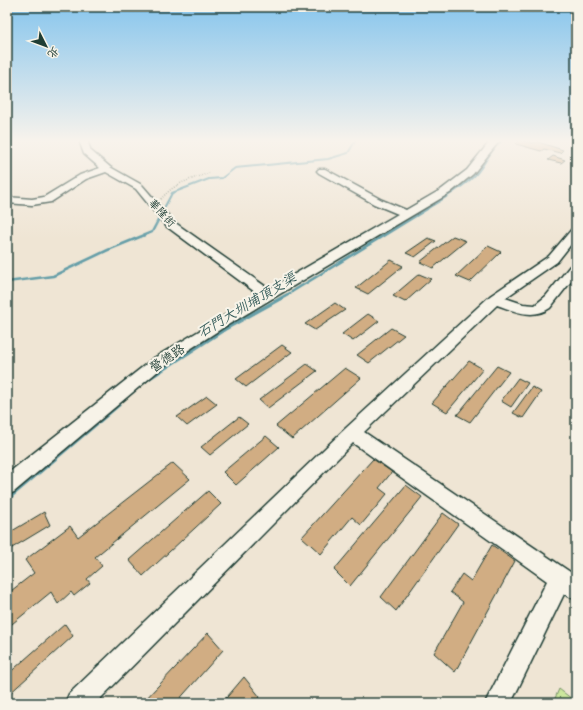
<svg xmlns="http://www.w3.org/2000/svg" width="583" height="710" font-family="Itim,'LXGW WenKai TC',sans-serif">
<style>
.green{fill:#cce79d;stroke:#769268}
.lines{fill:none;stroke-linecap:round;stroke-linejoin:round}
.stream-far3{stroke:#659ea8;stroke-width:2}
.stream-far2{stroke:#659ea8;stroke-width:2.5}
.stream-far1{stroke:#659ea8;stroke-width:3.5}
.stream{stroke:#659ea8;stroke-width:4.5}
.building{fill:#d1ad83;stroke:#1f3d34}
.minor-casing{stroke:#1f3d34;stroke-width:3}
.path{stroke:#1f3d34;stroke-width:1.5;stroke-dasharray:0.5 2;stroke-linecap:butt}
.minor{fill:#f7f3e8;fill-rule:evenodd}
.labels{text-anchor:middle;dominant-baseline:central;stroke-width:4;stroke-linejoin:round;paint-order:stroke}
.far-street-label{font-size:11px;fill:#1f3d34;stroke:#f7f3e8}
.street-label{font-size:13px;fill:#1f3d34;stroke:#f7f3e8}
.water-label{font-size:14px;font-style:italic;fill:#365d5b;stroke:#f7f3e8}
</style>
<rect width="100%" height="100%" fill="#efe5d4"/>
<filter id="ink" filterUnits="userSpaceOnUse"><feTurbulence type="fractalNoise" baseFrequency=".025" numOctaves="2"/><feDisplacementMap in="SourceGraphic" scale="8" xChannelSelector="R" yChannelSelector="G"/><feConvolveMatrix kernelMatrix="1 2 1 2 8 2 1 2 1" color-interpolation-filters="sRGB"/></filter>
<g filter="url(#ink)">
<!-- green -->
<path class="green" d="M559,689L576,702V703H553Z"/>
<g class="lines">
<!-- stream-far3 -->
<g class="stream-far3">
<path d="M163,210L172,193L209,179L222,178L235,168L328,159L348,153L356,140"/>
<path d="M425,210C441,200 464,187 476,174C486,163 491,148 503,140"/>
</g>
<!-- stream-far2 -->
<g class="stream-far2">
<path d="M7,282L53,276L108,250L152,232L164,209"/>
<path d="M285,296L427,209"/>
</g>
<!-- stream-far1 -->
<path class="stream-far1" d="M145,381L225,329L287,295"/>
<!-- stream -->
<path class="stream" d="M7,499L119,404"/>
</g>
<!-- building -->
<g class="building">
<path d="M520,140L532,143L538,142L563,150L560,153L544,149L541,151L516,144Z"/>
<path d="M553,156L565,160L561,163L548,160Z"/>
<path d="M453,236L466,241L433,268L420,262Z"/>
<path d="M428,238L436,241L415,257L406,253Z"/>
<path d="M488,246L501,252L470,282L456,276Z"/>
<path d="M391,260L403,266L368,294L356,288Z"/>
<path d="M419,274L431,279L405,302L393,296Z"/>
<path d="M335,303L345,310L315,330L305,324Z"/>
<path d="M368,314L379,321L353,341L342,334Z"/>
<path d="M391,328L404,335L369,363L357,355Z"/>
<path d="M282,345L292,352L246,387L236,379Z"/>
<path d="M469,361L483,369L447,412L432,403Z"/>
<path d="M307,364L317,371L268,408L259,400Z"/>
<path d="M497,366L509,372L470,422L457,415Z"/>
<path d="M345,368L361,378L292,439L276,426Z"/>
<path d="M518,378L528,383L511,407L501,401Z"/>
<path d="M532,387L541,392L523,418L513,413Z"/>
<path d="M207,396L217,404L187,426L177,417Z"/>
<path d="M239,417L248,424L210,455L201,447Z"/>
<path d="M266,436L279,447L236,485L223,472Z"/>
<path d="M373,459L392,472L379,488L387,494L361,525L352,517L321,554L302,537Z"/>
<path d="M173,463L190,479L95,557L102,566L87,579L90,583L74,596L71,592L58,604L51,592L7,628V594L34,573L25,560L70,526L78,537Z"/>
<path d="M406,485L422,497L350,586L334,570Z"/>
<path d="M208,491L221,504L143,576L129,560Z"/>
<path d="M44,512L50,525L7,551V534Z"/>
<path d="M443,513L458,524L396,611L381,597Z"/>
<path d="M492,545L515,561L455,672L434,653L463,602L450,592L462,574L471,581Z"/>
<path d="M65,624L73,636L7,696V675Z"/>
<path d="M208,633L223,650L176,703H142Z"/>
<path d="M244,677L260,697L255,703H222Z"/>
</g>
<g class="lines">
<defs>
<g id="minor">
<path d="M79,140H87L91,151L110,167L142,185L174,222L269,289L398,214L374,204L319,173L317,171L319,169H325L382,200L406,210L442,189L467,170L491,140H500L473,174L450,193L221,329L164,366L14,492L7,495V474L154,358L259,295L166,226L136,189L106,172L86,179L51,202L32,205L7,203V197L32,199L44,197L80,175L100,168L84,154Z"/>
<path d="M576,228V238L557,262L505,298L523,304L535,305L546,296L570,266H576V275L550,308C533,320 514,311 497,305L364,432L576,576V600L564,594L511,703H485L547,581L353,443L96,703H65L69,694L346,428L490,296L549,256L572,229Z"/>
</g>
</defs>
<!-- minor casing -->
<use href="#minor" class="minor-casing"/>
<!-- path -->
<path class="path" d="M161,199C177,181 188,181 209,173"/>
<!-- minor -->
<use href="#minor" class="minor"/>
</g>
</g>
<!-- sky -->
<linearGradient id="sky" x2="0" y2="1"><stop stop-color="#86c5ed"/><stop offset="0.59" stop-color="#f8f3ec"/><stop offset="1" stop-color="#f8f3ec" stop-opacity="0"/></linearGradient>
<rect width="583" height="239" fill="url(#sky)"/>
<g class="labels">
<!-- far-street labels -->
<g class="far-street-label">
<text transform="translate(162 213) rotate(47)">華隆街</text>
</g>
<!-- street labels -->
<g class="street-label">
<text transform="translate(167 358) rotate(-34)">營德路</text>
</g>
<!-- water labels -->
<g class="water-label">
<text transform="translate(247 305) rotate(-31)">石門大圳埔頂支渠</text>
</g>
</g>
<!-- margin -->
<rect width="583" height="710" fill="none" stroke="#f7f3e8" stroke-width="24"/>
<rect x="12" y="12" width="559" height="686" fill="none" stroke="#1f3d34" stroke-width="1.5" filter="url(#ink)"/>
<!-- north arrow -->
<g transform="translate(46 46) rotate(132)" stroke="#f7f3e8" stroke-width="3" paint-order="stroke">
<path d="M0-3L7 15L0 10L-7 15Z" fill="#1f3d34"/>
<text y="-6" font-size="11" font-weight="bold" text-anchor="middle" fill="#1f3d34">北</text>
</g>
</svg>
